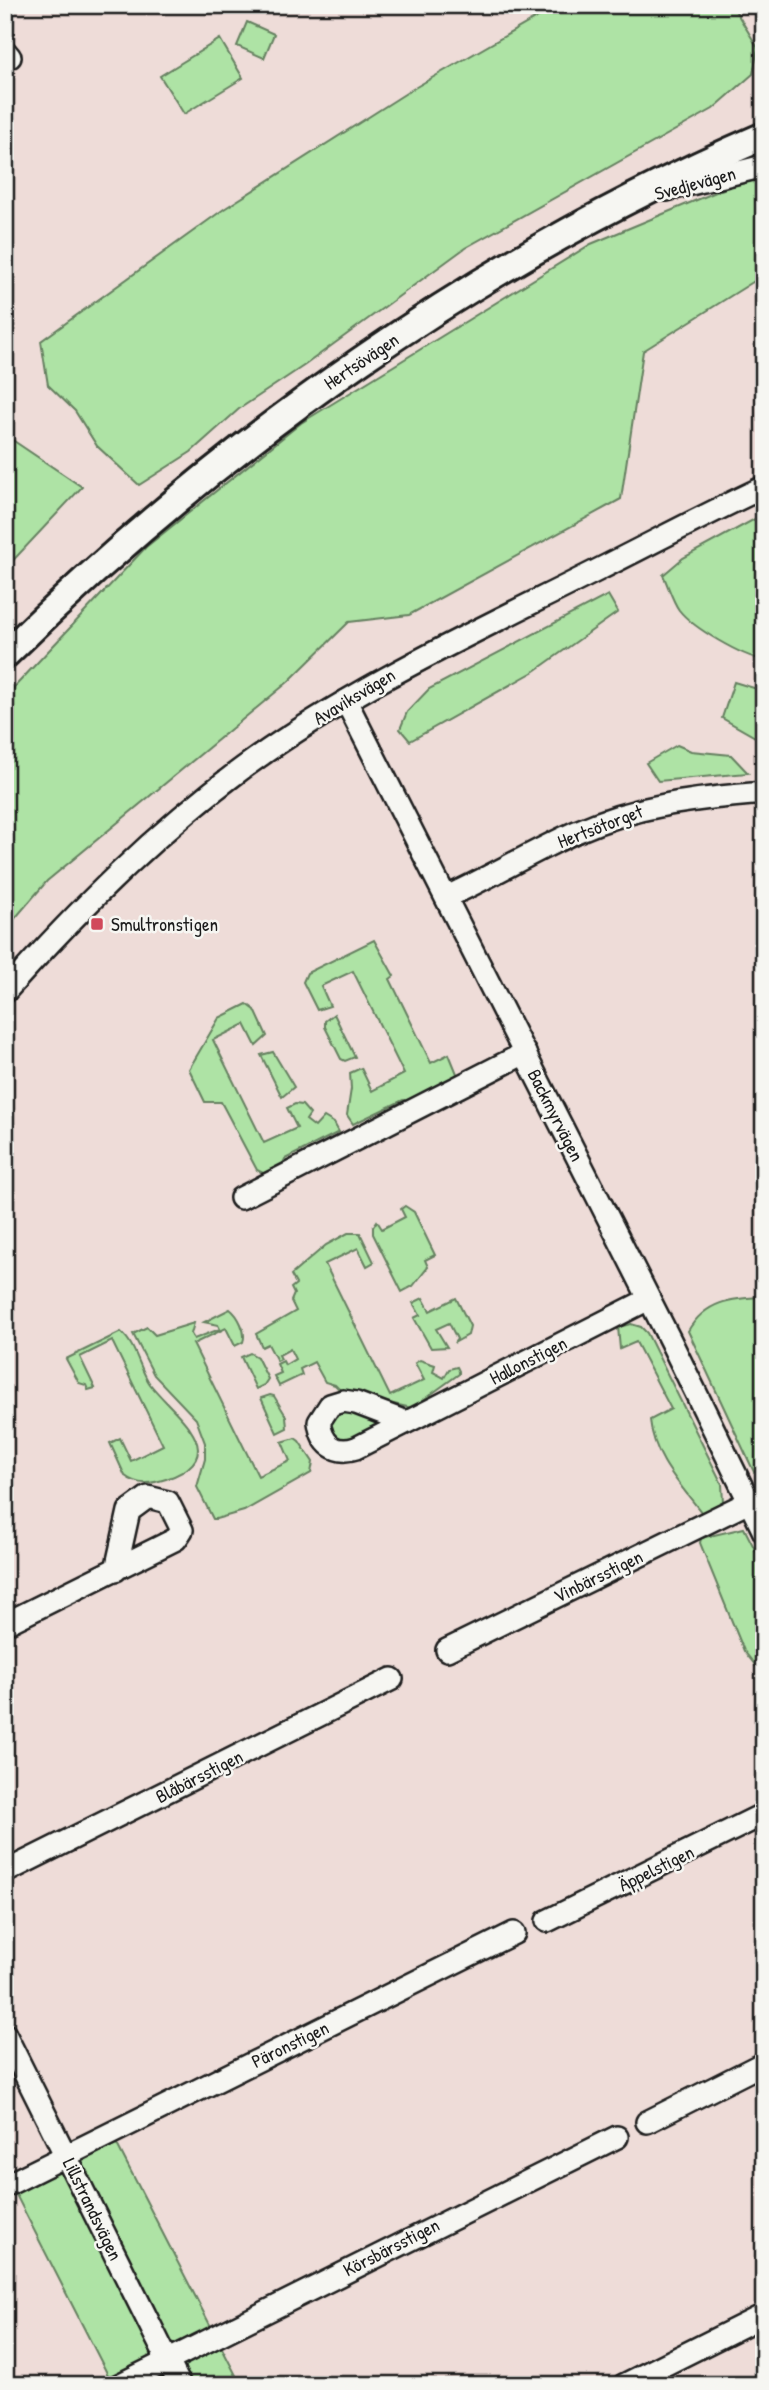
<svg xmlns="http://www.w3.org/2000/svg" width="769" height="2390" font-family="'Patrick Hand',sans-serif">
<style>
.green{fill:#aee3a5;stroke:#658060;stroke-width:2}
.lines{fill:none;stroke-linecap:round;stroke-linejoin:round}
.minor-casing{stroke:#1c1c1c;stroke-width:26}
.major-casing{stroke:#1c1c1c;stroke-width:32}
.minor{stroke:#f6f6f2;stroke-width:21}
.major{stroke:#f6f6f2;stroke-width:26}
.poi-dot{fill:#d1495b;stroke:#f6f6f2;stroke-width:2.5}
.labels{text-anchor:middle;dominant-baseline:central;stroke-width:5;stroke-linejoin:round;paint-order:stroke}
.street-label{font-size:19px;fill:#1c1c1c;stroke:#f6f6f2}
.poi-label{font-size:19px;fill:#1c1c1c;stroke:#f6f6f2;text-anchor:start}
</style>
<rect width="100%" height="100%" fill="#eedcd8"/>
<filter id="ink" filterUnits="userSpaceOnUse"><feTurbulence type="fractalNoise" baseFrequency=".0143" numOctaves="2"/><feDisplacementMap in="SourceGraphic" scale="14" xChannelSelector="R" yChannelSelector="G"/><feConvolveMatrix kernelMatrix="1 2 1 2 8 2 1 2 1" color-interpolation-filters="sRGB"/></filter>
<g filter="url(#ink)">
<!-- green -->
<g class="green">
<path d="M547,5H732L758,48L753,74L713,109L465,248L305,365L239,409L191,452L139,485L97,446L75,411L48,385L41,341L224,209L411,90L550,10Z"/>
<path d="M247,22L274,34L264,58L237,46Z"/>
<path d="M220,39L243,78L184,114L160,76Z"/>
<path d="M764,172V275L643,351L621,499L409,615L349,622L288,682L47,881L5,930V697L146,547L301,423L591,244Z"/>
<path d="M5,435L82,487L5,569Z"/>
<path d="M764,514V660C741,656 693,628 679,610C672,600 668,585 663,575L683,558Z"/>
<path d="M608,595L618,612L535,671L410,741L400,729L407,712L429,689Z"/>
<path d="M734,682L764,691V742L722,718Z"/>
<path d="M677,745L691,751L731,755L748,773L658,781L646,763Z"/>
<path d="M374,940L394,976L390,979L431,1063L449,1054L458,1076L413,1101L403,1100L353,1124L347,1115L351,1089L350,1073L361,1068L372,1091L404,1074L353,971L321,986L330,1006L317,1010L303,982L307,973Z"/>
<path d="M247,1004L255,1010L267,1036L256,1046L245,1024L213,1040L264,1143L297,1128L287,1108L295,1104L302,1105L310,1114L306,1120L315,1127L324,1117L334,1123L339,1132L285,1159L282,1166L267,1175L257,1170L221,1102H205L189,1069L219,1018Z"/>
<path d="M334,1014L355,1057L345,1061L341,1059L325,1027V1021Z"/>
<path d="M273,1052L294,1087L282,1097L261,1055Z"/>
<path d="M405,1206L414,1212L435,1255L425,1260L428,1267L413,1286L402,1292L373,1234V1227L377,1221L382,1229L405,1217L401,1209Z"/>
<path d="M348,1233H360L374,1262L367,1266L358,1248L325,1264L390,1396L424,1380L415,1363L420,1360L435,1365L433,1372L444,1378L449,1369L457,1367L459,1371V1374L412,1408L343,1393L335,1385L325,1382L314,1362L300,1369L302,1375L279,1386L274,1376L281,1373L277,1364L283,1361L285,1365L295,1359L290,1349L279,1355L281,1359L277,1361L268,1344L262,1347L256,1334L296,1311L291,1301L294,1294L291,1288L296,1284L291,1275L326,1245Z"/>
<path d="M764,1297V1472H754L688,1331C705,1301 732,1298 764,1297Z"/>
<path d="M423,1298L430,1311L456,1298L470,1326L468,1335L454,1343L457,1339L449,1323L436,1329L447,1347L431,1348L414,1318L420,1315L413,1303Z"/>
<path d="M230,1309C238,1315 247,1332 243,1342L235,1346L226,1328L193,1344L258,1476L290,1461L282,1442L295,1438L299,1441L313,1462L311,1473L244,1511L216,1519H213L197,1487L205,1459V1443L196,1419L154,1375L133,1334L147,1327L155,1335L194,1323L191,1334L194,1339L220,1329L218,1325L204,1322Z"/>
<path d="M631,1324L641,1327L647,1333L722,1484L723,1502L704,1516C682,1486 654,1460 650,1420L671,1409L636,1342L620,1349L618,1327Z"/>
<path d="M121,1332C136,1345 139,1368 150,1384C173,1414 236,1455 166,1479C151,1484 138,1486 125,1476L110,1443L120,1438L131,1461L163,1445L112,1341L80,1357L95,1388L88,1390L86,1385L79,1383L66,1359Z"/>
<path d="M250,1353L257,1357L268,1379L264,1385L256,1389L241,1357Z"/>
<path d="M270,1395L274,1396L286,1416L287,1428L277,1433L261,1398Z"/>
<path d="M341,1408L385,1423L347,1443L328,1432L329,1418Z"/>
<path d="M744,1528L764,1567V1663L756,1666L744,1651L700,1543L701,1538Z"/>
<path d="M107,2125L241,2385H113L10,2183Z"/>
</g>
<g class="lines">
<defs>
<g id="minor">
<path d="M5,51L10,57"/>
<path d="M666,190L764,166"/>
<path d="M346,701L670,1340L764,1532"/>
<path d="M447,897C490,877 532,852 576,832C636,805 699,798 764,793"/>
<path d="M5,992C78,910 155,833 243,768C354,687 477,631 598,570C654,542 708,513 764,487"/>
<path d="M241,1198L525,1053"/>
<path d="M406,1422L356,1403L343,1401L330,1405L319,1422C322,1444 335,1455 356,1448L649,1299"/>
<path d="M5,1624L176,1539L182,1530L168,1502L148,1497L129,1511L116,1570"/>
<path d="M447,1650L749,1502"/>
<path d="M5,1872L392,1679"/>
<path d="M547,1921L764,1814"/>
<path d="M5,2034L180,2385"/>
<path d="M647,2122L764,2063"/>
<path d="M5,2186L514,1933"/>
<path d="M119,2385L617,2137"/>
<path d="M624,2385L764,2315"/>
</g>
<path id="major" d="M5,655C225,440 480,258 764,136"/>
</defs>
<!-- minor casing -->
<use href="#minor" class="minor-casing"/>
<!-- major casing -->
<use href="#major" class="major-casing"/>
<!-- minor -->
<use href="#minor" class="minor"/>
<!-- major -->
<use href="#major" class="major"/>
</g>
</g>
<!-- markers -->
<rect class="poi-dot" x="90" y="917" width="14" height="14" rx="3.5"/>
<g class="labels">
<!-- street labels -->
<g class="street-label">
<text transform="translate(695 183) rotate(-15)">Svedjevägen</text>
<text transform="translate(361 361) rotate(-34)">Hertsövägen</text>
<text transform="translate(354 696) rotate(-31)">Avaviksvägen</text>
<text transform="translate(600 826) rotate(-21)">Hertsötorget</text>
<text transform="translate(556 1115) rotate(63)">Backmyrvägen</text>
<text transform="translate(528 1360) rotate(-27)">Hallonstigen</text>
<text transform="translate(598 1576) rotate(-26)">Vinbärsstigen</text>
<text transform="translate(199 1776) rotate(-27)">Blåbärsstigen</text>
<text transform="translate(656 1868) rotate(-26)">Äppelstigen</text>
<text transform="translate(290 2044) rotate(-26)">Päronstigen</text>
<text transform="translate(93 2209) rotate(64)">Lillstrandsvägen</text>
<text transform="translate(391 2247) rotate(-27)">Körsbärsstigen</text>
</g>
<!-- poi labels -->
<g class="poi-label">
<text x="111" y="924">Smultronstigen</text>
</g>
</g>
<!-- margin -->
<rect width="769" height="2390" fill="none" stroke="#f6f6f2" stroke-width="28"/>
<rect x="14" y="14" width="741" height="2362" fill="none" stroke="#1c1c1c" stroke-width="2.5" filter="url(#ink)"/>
</svg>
